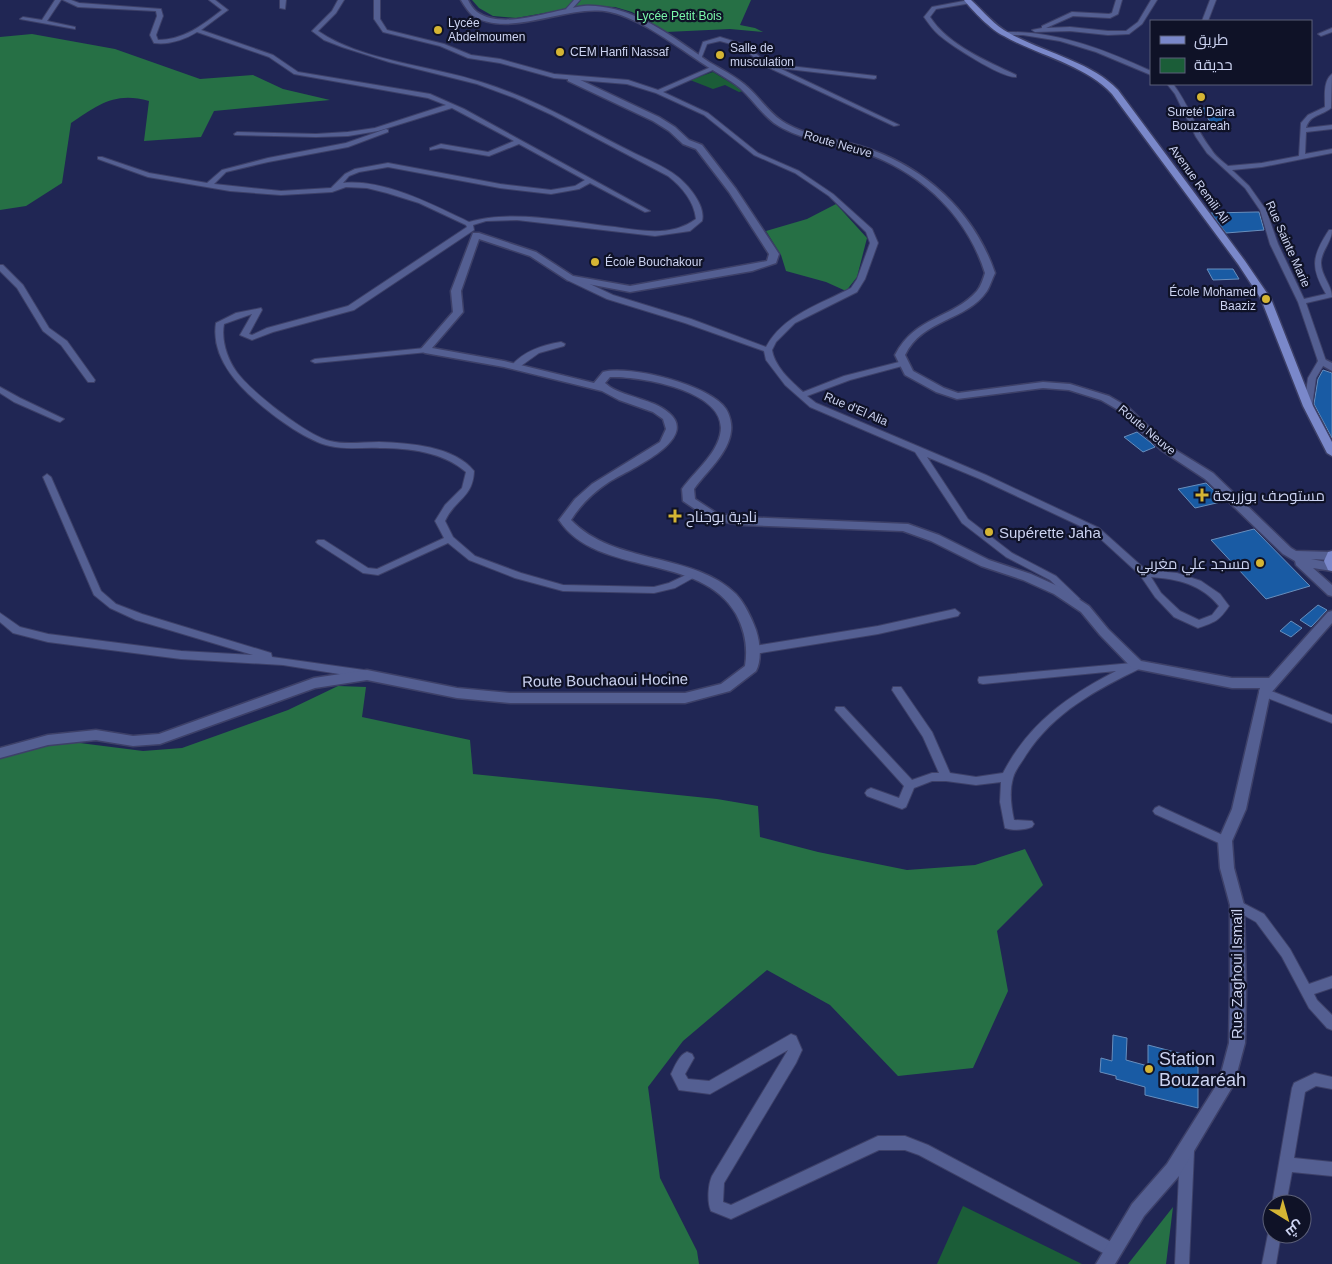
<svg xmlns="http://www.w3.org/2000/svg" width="1332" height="1264" font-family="Arial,Cairo,sans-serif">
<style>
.green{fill:#1b5d38}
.forest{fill:#267045}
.building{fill:#195ba4;stroke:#688ebd}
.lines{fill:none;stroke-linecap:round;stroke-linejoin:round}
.minor-casing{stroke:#3d4068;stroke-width:2}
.tertiary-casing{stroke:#3d4068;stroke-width:3}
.secondary-casing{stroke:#3d4068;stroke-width:3}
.primary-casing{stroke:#3d4068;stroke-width:3}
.minor{fill:#545f92;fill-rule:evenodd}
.tertiary{fill:#545f92;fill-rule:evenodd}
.secondary{fill:#545f92;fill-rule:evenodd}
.primary{fill:#7a88ca;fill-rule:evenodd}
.poi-dot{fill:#d5b534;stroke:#0f1227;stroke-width:2}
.labels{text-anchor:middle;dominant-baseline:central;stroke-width:4.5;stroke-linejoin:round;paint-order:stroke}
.far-park-label{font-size:12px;fill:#7af9ab;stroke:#0f1227}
.far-poi-label{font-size:12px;fill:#ccd3f1;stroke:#0f1227;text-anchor:start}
.far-street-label{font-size:12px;fill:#ccd3f1;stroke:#0f1227}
.poi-label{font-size:15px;fill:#ccd3f1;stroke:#0f1227;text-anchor:start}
.street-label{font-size:15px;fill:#ccd3f1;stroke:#0f1227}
.near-poi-label{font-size:18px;fill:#ccd3f1;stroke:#0f1227;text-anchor:start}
</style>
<rect width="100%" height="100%" fill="#202654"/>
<!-- green -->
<g class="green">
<path d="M713,72L744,91L739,92L725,85L713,89L690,80Z"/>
<path d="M963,1206L1082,1264H937Z"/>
</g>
<!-- forest -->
<g class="forest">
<path d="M472,0H751L740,25L755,28L763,32L730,29L666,32L632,12L615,7L584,6L516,18L493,16L479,8Z"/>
<path d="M32,34L115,49L200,79L253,75L283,89L330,100L214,111L201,137L144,141L149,101C115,91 98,105 71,123L62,183L26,206L0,210V37Z"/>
<path d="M836,204L867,238L857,277L846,291L826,282L786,271L781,255L766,231L807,219Z"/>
<path d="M338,686L366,687L362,717L470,740L473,774L717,799L758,806L760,837L818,852L907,870L975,865L1025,849L1043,885L997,931L1008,991L973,1068L898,1076L830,1005L767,970L683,1041L648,1087L660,1178L697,1251L699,1264H0V754L56,740L143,751L182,748L288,710Z"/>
<path d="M1173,1207L1166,1264H1128Z"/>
</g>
<!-- building -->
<g class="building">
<path d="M1201,108H1217L1231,129H1215Z"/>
<path d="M1256,212H1259L1264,230L1226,233L1211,213Z"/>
<path d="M1207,269H1233L1239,279L1213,280Z"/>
<path d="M1323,370L1332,373V438L1314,404L1318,379Z"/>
<path d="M1137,432L1150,442L1155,447L1143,452L1124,437Z"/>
<path d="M1206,483L1225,501L1195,508L1178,489Z"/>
<path d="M1254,529L1310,586L1266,599L1211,540Z"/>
<path d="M1318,605L1327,610L1313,625L1311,627L1300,620Z"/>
<path d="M1291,621L1302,628L1291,637L1280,631Z"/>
<path d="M1113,1035L1127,1038L1126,1060L1148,1066V1045L1198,1058V1108L1145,1095V1087L1116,1079V1076L1100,1072L1101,1058L1112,1061Z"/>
</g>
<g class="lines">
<defs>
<g id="minor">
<path d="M55,0H61L47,21L75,27V29L20,19L23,17L42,20Z"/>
<path d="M63,0H71L79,3L161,9L163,16L156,35L158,40C183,40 203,25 222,10L209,0H215L228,10L201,30L273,55L298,72L430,94L464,109L650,211L645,212L590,183L579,189L551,194L500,188L388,167L359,172L349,176L343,183C385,179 433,205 469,222C511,209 571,222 615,227C643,231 671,237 696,219C694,201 682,187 668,176L552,115L515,98L477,84L389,62L342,47L324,40L312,31L332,11L338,0H344L336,13L318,31C361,61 434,66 484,83C535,99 581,126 628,150C645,159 663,165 678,177C689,186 706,206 702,221L690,231L655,236L517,220L486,221L473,225L474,230L354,310L273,332L252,340L240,335L252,314L224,324C221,340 227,358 236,371C250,391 306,435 330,441C346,445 363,442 379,442C409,443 454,446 474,471C473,498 455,499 445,521L453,537L475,556L521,573L563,585L654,587L669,583L690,573L695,576L693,578L675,588L654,593L563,591L515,578L469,560L448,543L378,575L363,573L318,544L316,542L318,540H324L368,568L377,569L444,538L435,521L445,505L462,488L466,472C443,452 409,448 380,448C363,447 347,450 330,446C301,440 247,398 230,373C220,359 213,341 216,323L236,313L261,308L262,310L249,334L252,335L267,328L348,306L467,227L466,225L419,203L387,193L367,188L346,187L332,192L281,195L230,191L148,177L98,159V157H102L149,173L207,183L222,170L268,158L346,143L386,129L388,130V132L348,147L268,162L226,172L214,184L281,191L331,188L345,174L355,169L388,163L500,184L551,190L575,186L585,180L519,144L489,156L441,148L430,150V148L441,144L488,152L514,141L452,108L378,131L348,136L316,137L235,135L234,134L237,132L316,134L348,132L375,128L446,105L428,98L294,74L269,57L197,32C184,40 169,45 154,43L150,35L157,16L156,11L78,7Z"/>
<path d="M280,0H286L285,9L280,8Z"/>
<path d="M374,0H380V19L387,30L444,44L471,55L500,59L554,74L628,80L658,90L711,67H715V69L663,92L708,113L758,153L799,171L833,194L872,229L878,243L865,279L857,292L795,323L776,342L772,350C775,367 790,380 803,392L844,376L903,361H906V365L850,380L807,396L816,403L986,475L1099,528L1146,570L1177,573L1201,581L1220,594L1229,606C1219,621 1215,622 1198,628L1174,617L1155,597L1140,575L1093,532L980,479L927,457L968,519L1012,553L1056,576L1080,599L1078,601H1072L1050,580L1006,557L962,523L915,452L810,407L785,385L766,360L764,351L685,323L607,299L567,280V276H573L613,295L691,319L766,347C783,315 821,304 851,288L857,279L870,243L866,232L829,196L795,173L754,155L704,115L656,93L627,84L554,78L500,63L468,58L440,46L383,32L374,19ZM1151,577C1178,579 1201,584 1219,606L1212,615L1199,620L1180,611L1161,593Z"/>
<path d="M574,0H580L571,10H567L566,9Z"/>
<path d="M969,0L971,1V3L936,9L930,17C948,45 987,61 1016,75V77C1001,78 952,46 939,35C933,30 929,24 924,17L932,7Z"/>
<path d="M1116,0H1122L1118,14L1110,18L1073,16L1046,28L1070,27L1108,31H1126L1138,22L1151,0H1157L1142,24L1129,34L1108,35L1070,31L1035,32L1032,30L1042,28V26L1072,12L1109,14L1112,13Z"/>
<path d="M1210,0H1216L1208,21H1202Z"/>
<path d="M1332,28V32L1321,36L1318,34Z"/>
<path d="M1004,32C1057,31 1103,49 1151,71V75L1096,52L1060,41L1023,35H1002V33Z"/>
<path d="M720,37L746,45L767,63L779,68V66L781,65L876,76V78L874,79L779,68L899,125L894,126L763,65L742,47L720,41L707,44L701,59H697L703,42Z"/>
<path d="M1332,74L1331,108C1322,116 1310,114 1306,128L1332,125V129L1306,132L1305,154L1332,149V153L1262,167L1232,170L1249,186L1266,210L1278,244L1304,299L1326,294C1310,267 1312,256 1329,230H1332C1332,242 1321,251 1321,263C1321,276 1332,285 1332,297L1306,303L1326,361L1316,378L1312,406L1308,409L1304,406L1308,378L1318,361L1298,302L1270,244L1260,210L1245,188L1207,153L1196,137L1175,94L1167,84H1173C1189,104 1195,129 1211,149C1215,156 1222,161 1228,166L1262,163L1299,156L1301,123L1308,115L1325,107C1325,96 1323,81 1332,74Z"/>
<path d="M0,265H3L23,285L49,328L67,341L95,380L94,382H88L61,345L43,331L17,288L0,271Z"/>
<path d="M561,342L565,344L564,346L539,353L518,368H512L511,366C524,351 542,345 561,342Z"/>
<path d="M425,348H428V352L315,363L311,361L315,359Z"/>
<path d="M0,387L20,398L64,419L60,422L57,421L14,402L0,393Z"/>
<path d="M47,474L51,477L101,591L116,604L142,614L271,653L272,657L364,670L368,671L369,674L368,677L364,678L283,665L181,659L48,642L13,633L0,622V613L20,627L48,634L181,651L253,655L136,620L110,608L94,595L43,477Z"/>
<path d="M955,609L960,613L958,616L878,634L754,654L749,650L754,646L878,626Z"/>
<path d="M1137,661L1141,662L1142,665L1141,668C1096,690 1054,712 1026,755C1022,762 1015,770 1013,778C1009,792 1011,806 1014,820L1032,821L1034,824L1032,827C1024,830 1013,831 1005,828L1000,802L1001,782L976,785L946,781H932L914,788L906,807L902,809L867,796L865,793L867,790L871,788L899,798L904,786L835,710L836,707H844L912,780L932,773H939L923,737L892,690L893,687H901L932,732L950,773L976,777L1003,773C1029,723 1068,696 1116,671L983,684L979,683L978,680L979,677L1132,663Z"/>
<path d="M1264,688L1332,715V723L1260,695L1259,692L1260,689Z"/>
<path d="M1159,806L1229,838L1231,841L1229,844L1225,846L1221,844L1155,814L1153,811L1155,808Z"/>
<path d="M1237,900L1264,914L1290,949L1309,984L1332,976V988L1314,994L1317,1000L1332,1015V1030L1327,1028L1309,1008L1282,957L1256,922L1233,909L1231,905L1233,901Z"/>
<path d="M791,1034L796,1036L802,1050L796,1063L724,1183L723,1202L731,1205L878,1136H905L928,1145L1117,1245L1119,1250L1117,1255L1112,1257L1107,1255L919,1155L905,1150H879L731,1219L711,1211C707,1202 708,1185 712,1176L788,1050L710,1094L679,1090L671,1074C675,1066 679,1055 687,1052L692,1054L694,1058L685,1074L688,1079L709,1081Z"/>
<path d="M1315,1073L1332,1077V1089L1316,1086L1305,1092L1294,1158L1332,1162V1176L1292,1172L1286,1204H1272L1292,1088L1294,1083Z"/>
<path d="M1187,1144L1192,1146L1194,1151L1189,1264H1175L1180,1151L1182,1146Z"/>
<path d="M1272,1228V1234H1281L1276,1264H1262L1269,1229Z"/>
</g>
<g id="tertiary">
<path d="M568,77H574L659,117L675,127L689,140L702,145L736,189L779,254L776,263L752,271L630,292L567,280L530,256L479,239L461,291L463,312L432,348L504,361L594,383L603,372C631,365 710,385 726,409C730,415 732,425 731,431C729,453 706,472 694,489L695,499L718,514L743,517L908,524L939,535L989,560L1031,574L1062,588L1089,606L1108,629L1141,661L1232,678H1269L1328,612L1332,611V623L1270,694L1246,809L1232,841L1234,868L1244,905L1246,990L1245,1043L1234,1084L1179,1176L1144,1216L1115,1264H1096L1132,1204L1167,1164L1219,1081L1229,1043L1230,990V905L1220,868L1218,841L1232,809L1260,688H1232L1132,668L1100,635L1081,612L1054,594L1023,580L981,566L931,541L903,531L743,525L711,520L683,501L682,489C694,472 715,456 720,435C731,391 640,376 610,377L605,383L610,387C628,398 653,399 669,413C701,440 626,471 609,482C594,492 581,504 571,520C614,565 693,552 736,594C744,602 752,619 756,630C760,642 762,660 756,671L730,691L685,703H510L457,698L367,680L315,688L160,744L133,746L96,740L48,745L0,758V748L48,735L96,730L133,736L159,734L314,678L367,670L457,688L510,693H685L721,684L745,666C748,647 745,631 736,614C701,552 597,578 559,520L575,499L592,484L660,442L666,429L663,419L653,412L619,400L602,391L504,367L425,353L420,350L453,312L451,291L473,233H479L536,252L573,276L630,286L767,261L769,254L729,192L696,149L683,144L669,131L653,121L568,81Z"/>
<path d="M1322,358L1332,363V371L1318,363V359Z"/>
</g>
<path id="secondary" d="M461,0H468C470,4 473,9 477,12C504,31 554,9 584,6C594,5 604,7 614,9C648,17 680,42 709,62C721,69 733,75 744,84C758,95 767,111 782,121C805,136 834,139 860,146C923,165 974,211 995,273C992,279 990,286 987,291C967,321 922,319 905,355L913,371L944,388L958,393L1043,382L1070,384L1109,396L1128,407L1169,446L1213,473L1291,548L1296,551L1332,552V560L1311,559L1332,563V571L1313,568L1332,585V596L1328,595L1296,565L1295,561L1283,554L1205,479L1161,450L1120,411L1101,400L1069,390L1043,388L957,399L936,392L905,375L895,355C915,316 952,319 977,291C981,286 983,279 985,273C965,210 913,165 849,148C824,142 796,138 774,123C761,113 752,99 740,88C729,79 717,73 705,65C677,47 642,19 610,12C567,3 509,40 472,15C468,11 464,5 461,0Z"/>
<g id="primary">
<path d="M964,0H971C983,11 995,26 1009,33C1043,52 1092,62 1118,90L1245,261L1271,299L1313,406L1332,442V456L1327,453L1303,406L1261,299L1238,264L1112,94C1086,65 1037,55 1004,36C991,30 973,11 964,0Z"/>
<path d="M1332,551V571L1328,570L1324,561L1328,552Z"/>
</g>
</defs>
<!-- minor casing -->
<use href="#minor" class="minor-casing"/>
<!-- tertiary casing -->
<use href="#tertiary" class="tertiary-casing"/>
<!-- secondary casing -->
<use href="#secondary" class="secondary-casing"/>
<!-- primary casing -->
<use href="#primary" class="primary-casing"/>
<!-- minor -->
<use href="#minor" class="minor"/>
<!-- tertiary -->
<use href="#tertiary" class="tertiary"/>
<!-- secondary -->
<use href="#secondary" class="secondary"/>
<!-- primary -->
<use href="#primary" class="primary"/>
</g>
<!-- markers -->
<g class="poi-dot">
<circle cx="438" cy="30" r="5"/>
<circle cx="560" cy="52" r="5"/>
<circle cx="720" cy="55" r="5"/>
<circle cx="1201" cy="97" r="5"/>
<circle cx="595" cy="262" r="5"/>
<circle cx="1266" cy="299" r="5"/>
<path d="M1199.5 487.5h5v5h5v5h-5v5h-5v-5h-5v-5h5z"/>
<path d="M672.5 508.5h5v5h5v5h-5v5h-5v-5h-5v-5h5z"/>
<circle cx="989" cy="532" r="5"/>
<circle cx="1260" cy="563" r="5"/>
<circle cx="1149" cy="1069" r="5"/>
</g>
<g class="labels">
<!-- far-park labels -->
<g class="far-park-label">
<text x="679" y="16">Lycée Petit Bois</text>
</g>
<!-- far-poi labels -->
<g class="far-poi-label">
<text x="448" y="23">Lycée<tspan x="448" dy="14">Abdelmoumen</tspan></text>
<text x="730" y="48">Salle de<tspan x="730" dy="14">musculation</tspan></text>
<text x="570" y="52">CEM Hanfi Nassaf</text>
<text x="1201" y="112" text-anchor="middle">Sureté Daira<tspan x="1201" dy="14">Bouzareah</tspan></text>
<text x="605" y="262">École Bouchakour</text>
<text x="1256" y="292" text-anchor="end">École Mohamed<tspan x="1256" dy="14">Baaziz</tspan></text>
</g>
<!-- far-street labels -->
<g class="far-street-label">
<text transform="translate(838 144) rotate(16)">Route Neuve</text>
<text transform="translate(1199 184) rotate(54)">Avenue Remili Ali</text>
<text transform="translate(1288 244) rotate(66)">Rue Sainte Marie</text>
<text transform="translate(856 409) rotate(23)">Rue d'El Alia</text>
<text transform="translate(1147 430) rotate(40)">Route Neuve</text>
</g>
<!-- poi labels -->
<g class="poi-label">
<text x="1213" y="495">مستوصف بوزريعة</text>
<text x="686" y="516">نادية بوجناح</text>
<text x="999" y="532">Supérette Jaha</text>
<text x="1250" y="563" text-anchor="end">مسجد علي مغربي</text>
</g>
<!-- street labels -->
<g class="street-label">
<text transform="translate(605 680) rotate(-1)">Route Bouchaoui Hocine</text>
<text transform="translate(1236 974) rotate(-90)">Rue Zaghoui Ismaïl</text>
</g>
<!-- near-poi labels -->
<g class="near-poi-label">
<text x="1159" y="1059">Station<tspan x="1159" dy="21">Bouzaréah</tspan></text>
</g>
</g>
<!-- legend -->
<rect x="1150" y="20" width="162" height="65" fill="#0f1227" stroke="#5b5f78"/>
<rect x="1160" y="36" width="25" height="8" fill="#7a88ca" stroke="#5b5f78"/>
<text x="1194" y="45" font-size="15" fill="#ccd3f1">طريق</text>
<rect x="1160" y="58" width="25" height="15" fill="#1b5d38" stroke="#5b5f78"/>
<text x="1194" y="70" font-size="15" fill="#ccd3f1">حديقة</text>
<!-- north arrow -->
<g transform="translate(1287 1219) rotate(143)"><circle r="24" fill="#0f1227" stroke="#5b5f78"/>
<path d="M0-4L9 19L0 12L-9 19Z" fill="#d5b534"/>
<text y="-8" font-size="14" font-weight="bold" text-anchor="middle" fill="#ccd3f1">ش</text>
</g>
</svg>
